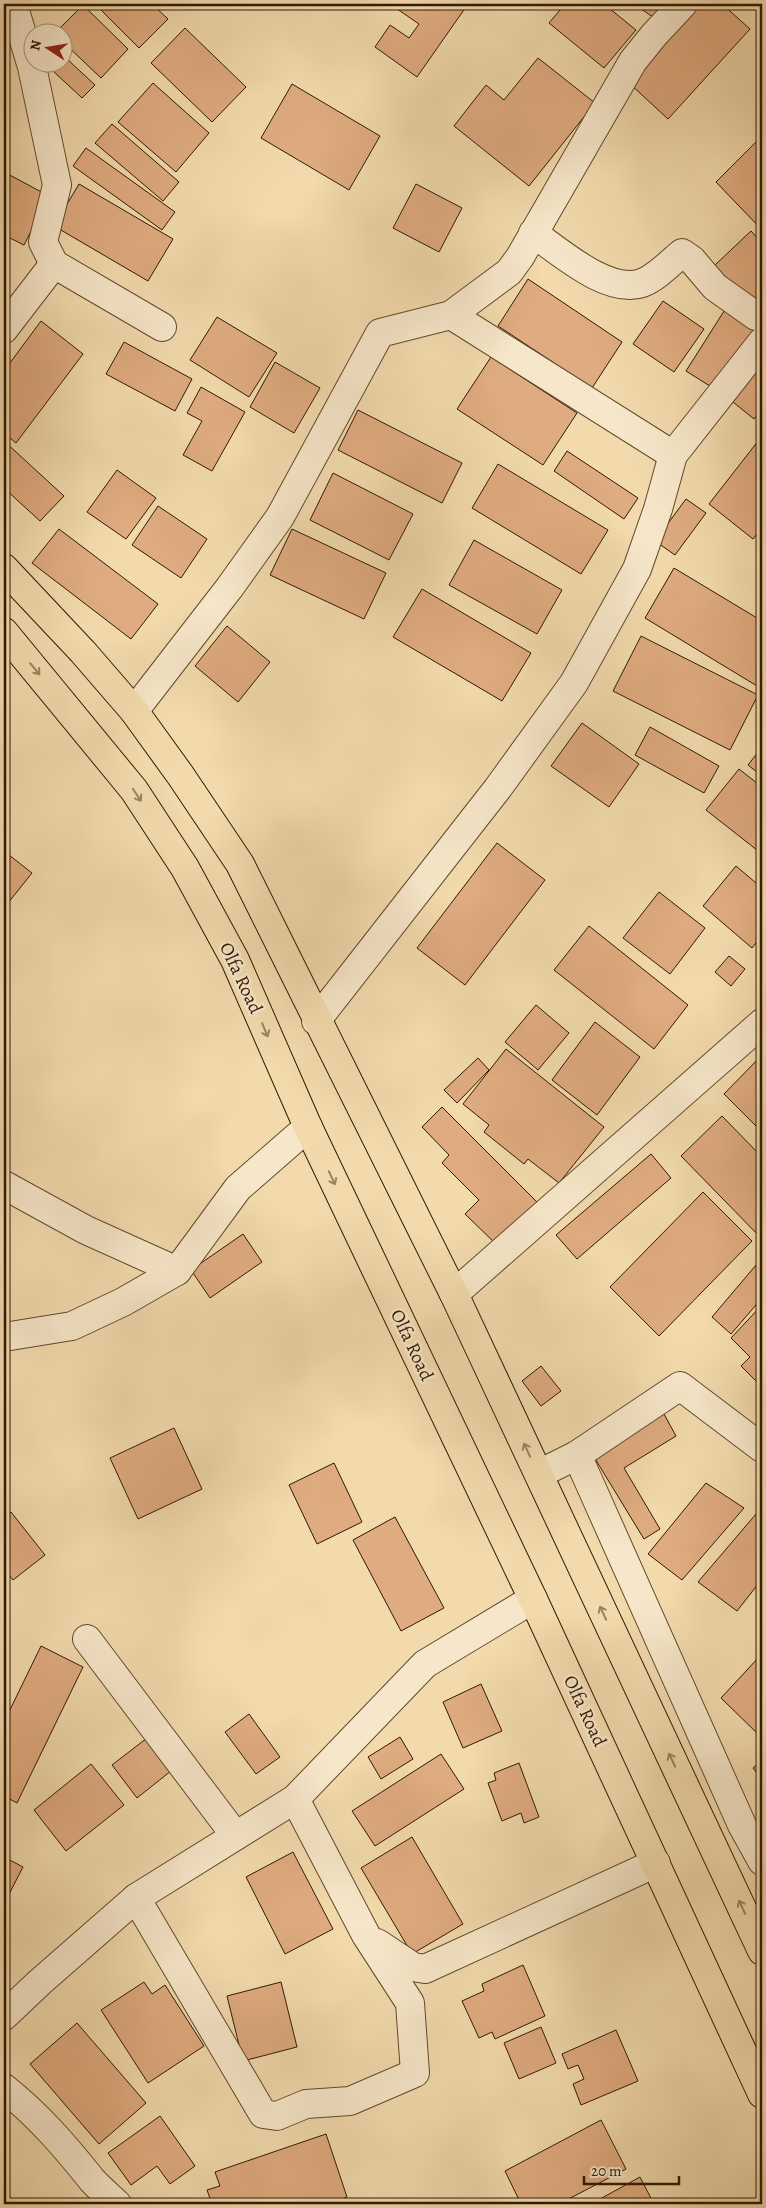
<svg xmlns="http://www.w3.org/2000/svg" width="766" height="2208" font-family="Alegreya,serif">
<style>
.building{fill:#dfab80;stroke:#311901}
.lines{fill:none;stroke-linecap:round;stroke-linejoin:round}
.street-casing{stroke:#61492c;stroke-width:30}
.primary-casing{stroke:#311901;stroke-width:30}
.street{stroke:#f7e7ca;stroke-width:28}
.primary{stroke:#f2daad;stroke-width:28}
.oneway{stroke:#9b8360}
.labels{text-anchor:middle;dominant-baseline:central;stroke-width:5;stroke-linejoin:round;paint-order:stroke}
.street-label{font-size:19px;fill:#311901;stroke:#f7e7ca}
</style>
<rect width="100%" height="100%" fill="#f2daad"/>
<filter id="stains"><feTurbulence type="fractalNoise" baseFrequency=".004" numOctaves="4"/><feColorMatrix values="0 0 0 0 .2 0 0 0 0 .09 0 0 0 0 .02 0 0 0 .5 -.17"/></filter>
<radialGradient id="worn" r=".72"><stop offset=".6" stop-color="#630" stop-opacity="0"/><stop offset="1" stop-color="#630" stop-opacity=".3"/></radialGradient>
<!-- building -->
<g class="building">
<path d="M95,4H152L168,19L139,48Z"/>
<path d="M390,4H468L417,77L375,47L390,25L409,38L419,24Z"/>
<path d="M565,4H604L636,30L604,68L549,23Z"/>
<path d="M634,4H673L660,22Z"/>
<path d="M701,4H722L750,29L668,119L629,83Z"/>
<path d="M83,5L128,49L101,78L62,41V32H56Z"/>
<path d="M185,28L246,87L212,122L151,63Z"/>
<path d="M66,58L95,85L82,98L53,71Z"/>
<path d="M538,58L595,103L529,186L454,126L486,85L504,100Z"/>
<path d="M153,83L209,133L176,172L118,122Z"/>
<path d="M292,84L380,136L349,190L261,138Z"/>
<path d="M112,124L179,182L163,201L95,143Z"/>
<path d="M762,136V230L716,182Z"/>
<path d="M86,148L175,212L162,230L73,166Z"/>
<path d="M4,172L49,196L24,245L4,235Z"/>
<path d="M79,184L173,239L148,281L54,226Z"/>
<path d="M416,184L462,208L439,252L393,228Z"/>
<path d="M751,231L762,243V292L750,304L714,266Z"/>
<path d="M528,279L622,342L592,388L498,326Z"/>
<path d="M663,301L704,329L674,372L633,344Z"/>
<path d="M726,308L761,330L721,393L686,371Z"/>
<path d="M217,317L277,353L249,397L190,360Z"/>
<path d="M41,321L83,354L16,443L4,433V371Z"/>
<path d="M124,342L192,379L175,411L106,374Z"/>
<path d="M491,357L577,413L543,465L457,409Z"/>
<path d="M275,362L320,388L294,433L250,407Z"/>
<path d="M754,366L762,372V409L754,419L728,398Z"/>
<path d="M201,387L245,412L212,471L183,455L202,421L187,413Z"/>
<path d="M358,410L462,463L442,503L338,450Z"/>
<path d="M762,436V527L753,539L709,504Z"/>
<path d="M4,441L64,496L40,521L4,488Z"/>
<path d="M567,451L638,498L624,519L554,471Z"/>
<path d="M498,464L608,530L581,574L472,508Z"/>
<path d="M117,470L156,498L126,539L87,512Z"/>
<path d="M333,473L413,514L389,560L310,520Z"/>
<path d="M686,499L706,513L675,555L655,541Z"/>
<path d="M158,506L207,539L181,578L132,545Z"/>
<path d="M59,529L158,604L131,639L32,563Z"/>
<path d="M292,529L386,573L364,619L270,575Z"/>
<path d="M474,540L562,590L537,634L449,585Z"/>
<path d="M674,568L762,621V689L645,618Z"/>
<path d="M422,589L531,653L502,701L393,637Z"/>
<path d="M227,626L270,662L238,702L195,666Z"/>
<path d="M641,636L758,695L730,750L613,691Z"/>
<path d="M582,723L639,764L609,807L551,766Z"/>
<path d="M650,727L719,766L704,793L635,755Z"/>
<path d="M762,747V776L748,765Z"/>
<path d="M739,769L762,787V854L706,810Z"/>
<path d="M497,843L545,880L465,985L417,948Z"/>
<path d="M4,851L32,873L4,908Z"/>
<path d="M736,866L762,888V935L752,948L703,906Z"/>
<path d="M659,892L705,928L670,974L623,938Z"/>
<path d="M589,926L688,1005L654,1049L554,970Z"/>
<path d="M729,956L745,969L731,986L715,972Z"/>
<path d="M536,1005L569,1033L538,1070L505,1042Z"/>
<path d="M595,1022L640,1057L597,1115L552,1080Z"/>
<path d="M506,1049L604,1127L559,1183L528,1159L524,1164L484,1132L489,1125L463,1104Z"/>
<path d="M762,1055V1132L724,1094Z"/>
<path d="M478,1058L489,1070L457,1103L444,1090Z"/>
<path d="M442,1107L539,1204L498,1246L465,1214L479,1200L442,1163L449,1155L422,1127Z"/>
<path d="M722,1116L762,1157V1239L681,1156Z"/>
<path d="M651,1154L671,1178L577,1259L556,1235Z"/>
<path d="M703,1192L752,1241L659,1336L610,1287Z"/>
<path d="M243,1234L262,1262L210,1298L191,1270Z"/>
<path d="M762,1258V1298L731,1334L712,1317Z"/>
<path d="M762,1305V1384L761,1386L741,1366L750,1357L731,1338Z"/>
<path d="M541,1366L561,1391L541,1406L522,1381Z"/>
<path d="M664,1414L676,1436L624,1468L660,1529L644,1539L594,1457Z"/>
<path d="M174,1428L202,1489L138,1519L110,1458Z"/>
<path d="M334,1463L362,1522L317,1544L289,1485Z"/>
<path d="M706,1483L744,1508L682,1580L648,1554Z"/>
<path d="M762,1507V1579L737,1611L698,1582Z"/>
<path d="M11,1512L45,1555L13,1580L4,1569V1518Z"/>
<path d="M395,1517L444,1608L401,1631L353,1540Z"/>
<path d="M41,1646L83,1667L17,1803L4,1796V1722Z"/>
<path d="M759,1657L762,1661V1738L721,1698Z"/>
<path d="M481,1684L502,1731L463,1748L443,1702Z"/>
<path d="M249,1714L280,1757L256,1774L225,1732Z"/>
<path d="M151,1735L176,1767L137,1798L112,1765Z"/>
<path d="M400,1737L413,1759L381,1779L368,1757Z"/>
<path d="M441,1754L464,1789L375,1846L352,1811Z"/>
<path d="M762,1760V1780L753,1768Z"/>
<path d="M519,1763L539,1817L524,1823L521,1813L502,1821L488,1783L496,1780L494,1773Z"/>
<path d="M91,1764L124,1805L66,1851L34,1810Z"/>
<path d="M412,1837L463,1924L412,1954L361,1868Z"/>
<path d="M293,1852L333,1929L285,1954L246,1877Z"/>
<path d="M4,1857L23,1867L4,1904Z"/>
<path d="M523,1965L545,2016L495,2039L492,2032L479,2038L462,2001L484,1991L482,1984Z"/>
<path d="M144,1982L152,1994L165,1985L204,2046L148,2083L101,2010Z"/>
<path d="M281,1982L297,2047L243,2061L227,1996Z"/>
<path d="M77,2023L146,2103L99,2144L30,2064Z"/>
<path d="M541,2027L556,2063L519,2079L504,2043Z"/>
<path d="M616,2030L638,2081L581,2105L573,2084L584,2079L578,2065L568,2069L562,2054Z"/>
<path d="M160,2116L195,2166L170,2184L157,2166L131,2185L108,2153Z"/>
<path d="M601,2120L626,2169L559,2204H521L505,2171Z"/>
<path d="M326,2134L347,2197L325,2204H212L207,2190L220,2186L215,2172Z"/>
<path d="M640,2177L654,2204H591Z"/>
</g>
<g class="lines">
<defs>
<g id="street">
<path d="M13,4L32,67L57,185L43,242L54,264L162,327"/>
<path d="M533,233C559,251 608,295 642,283C656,278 670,263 682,253L692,260L715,287L756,316L762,317"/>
<path d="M451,315L673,455"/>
<path d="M4,329L54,264"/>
<path d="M134,711L230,587L280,517L380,333L451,315L509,272L520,257L633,61L654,35L683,4"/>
<path d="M316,1021L498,788L574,683L637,569L658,509L673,455L762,342"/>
<path d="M4,1185L86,1230L177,1271"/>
<path d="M454,1294L762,1023"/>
<path d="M4,1337L72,1326L123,1302L177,1271L238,1188L308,1127"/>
<path d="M577,1455L742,1825L762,1861"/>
<path d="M539,1474L577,1455L680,1386L762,1448"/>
<path d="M87,1639L235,1835"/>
<path d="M136,1898L263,2114L277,2116L306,2104L350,2101L415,2073L410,2003L366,1935L295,1799"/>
<path d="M377,1943L413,1967L425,1969L656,1863"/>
<path d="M4,2016L40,1982L136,1898L295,1799L425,1664L533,1599"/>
<path d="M4,2088C39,2116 64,2145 92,2180C100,2189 109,2196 117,2204"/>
</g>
<g id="primary">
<path d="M4,568L83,652L134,711L181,776L240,864L454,1294L762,1951"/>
<path d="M4,632L134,790L185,868L235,960L308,1127L533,1599L762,2094"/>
</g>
</defs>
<!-- street casing -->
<use href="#street" class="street-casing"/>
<!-- primary casing -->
<use href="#primary" class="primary-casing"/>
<!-- street -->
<use href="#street" class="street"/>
<!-- primary -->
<use href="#primary" class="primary"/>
</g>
<!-- one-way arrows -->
<defs><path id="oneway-shaft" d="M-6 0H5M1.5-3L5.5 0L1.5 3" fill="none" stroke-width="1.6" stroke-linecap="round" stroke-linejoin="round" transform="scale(1.25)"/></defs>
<g class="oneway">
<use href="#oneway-shaft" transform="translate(35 669) rotate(50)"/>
<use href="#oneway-shaft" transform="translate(137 795) rotate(56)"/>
<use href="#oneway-shaft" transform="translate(265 1030) rotate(67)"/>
<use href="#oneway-shaft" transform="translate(332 1178) rotate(65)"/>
<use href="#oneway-shaft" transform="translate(527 1450) rotate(-115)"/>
<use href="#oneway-shaft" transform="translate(603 1613) rotate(-115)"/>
<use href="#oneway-shaft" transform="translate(672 1760) rotate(-115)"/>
<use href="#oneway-shaft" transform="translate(742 1907) rotate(-115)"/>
</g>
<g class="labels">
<!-- street labels -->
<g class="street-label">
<text transform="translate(241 978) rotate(65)">Olfa Road</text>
<text transform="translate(412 1345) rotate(65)">Olfa Road</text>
<text transform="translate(585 1711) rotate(65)">Olfa Road</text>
</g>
</g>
<!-- margin -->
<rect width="766" height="2208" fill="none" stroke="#f2daad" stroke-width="20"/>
<rect x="5" y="5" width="756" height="2198" fill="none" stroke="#311901" stroke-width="2.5"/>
<rect x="10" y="10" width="746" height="2188" fill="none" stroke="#311901"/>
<!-- north arrow -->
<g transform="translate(48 48) rotate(282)"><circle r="24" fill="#f7e7ca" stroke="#a8957a"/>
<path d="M0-4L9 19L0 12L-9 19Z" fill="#8f2418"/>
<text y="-8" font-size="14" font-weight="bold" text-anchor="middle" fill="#311901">N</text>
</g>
<!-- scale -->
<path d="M584 2176v8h95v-8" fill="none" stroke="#311901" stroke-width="2.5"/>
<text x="591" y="2176" font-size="15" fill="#311901" stroke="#f7e7ca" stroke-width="4" paint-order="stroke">20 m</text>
<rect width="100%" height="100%" filter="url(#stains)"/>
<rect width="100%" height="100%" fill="url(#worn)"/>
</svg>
